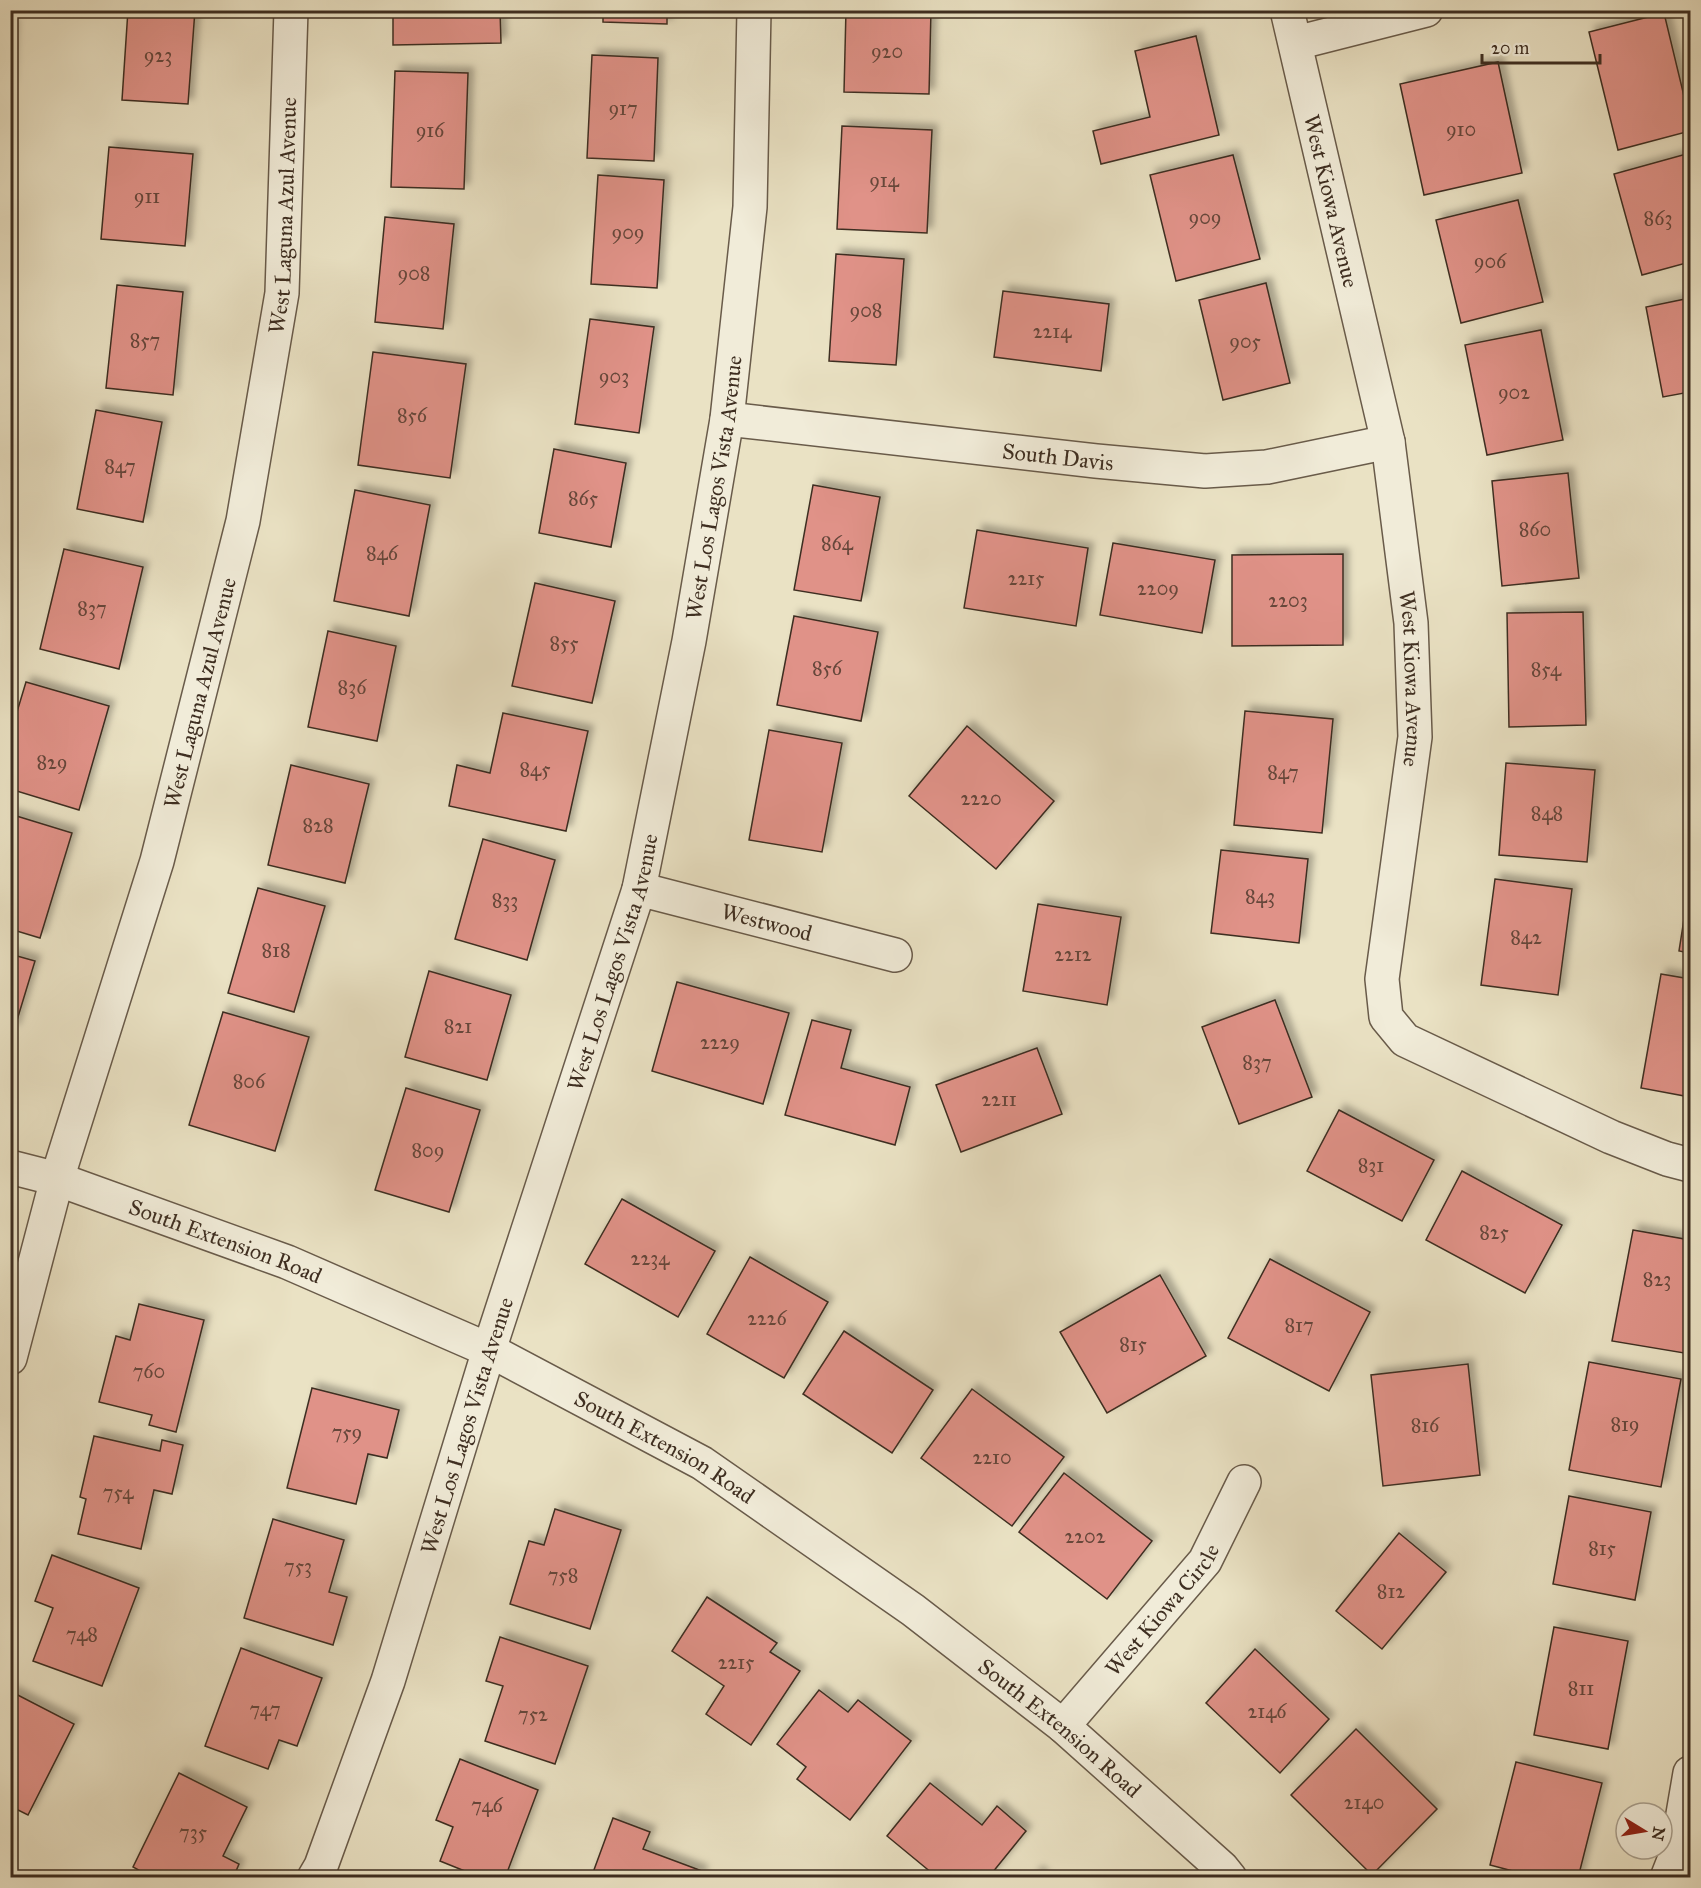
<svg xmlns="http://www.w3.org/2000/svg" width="1701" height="1888" font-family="'IM FELL Great Primer',serif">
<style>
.building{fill:#e09288;stroke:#3e2e21;stroke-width:1.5;filter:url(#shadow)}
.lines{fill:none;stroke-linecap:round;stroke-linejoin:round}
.minor-casing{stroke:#695b4a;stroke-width:36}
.tertiary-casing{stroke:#695b4a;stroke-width:36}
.minor{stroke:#f1ecd9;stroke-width:33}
.tertiary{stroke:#f1ecd9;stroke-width:33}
.labels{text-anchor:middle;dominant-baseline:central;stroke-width:4.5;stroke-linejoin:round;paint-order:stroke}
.number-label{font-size:20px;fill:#66473b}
.street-label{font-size:22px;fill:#3e2e21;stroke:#f1ecd9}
</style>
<defs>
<filter id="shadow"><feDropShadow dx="5.5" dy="-5.5" stdDeviation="3" flood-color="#0004"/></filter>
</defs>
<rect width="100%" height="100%" fill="#eae2c4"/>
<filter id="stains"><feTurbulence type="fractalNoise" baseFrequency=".00333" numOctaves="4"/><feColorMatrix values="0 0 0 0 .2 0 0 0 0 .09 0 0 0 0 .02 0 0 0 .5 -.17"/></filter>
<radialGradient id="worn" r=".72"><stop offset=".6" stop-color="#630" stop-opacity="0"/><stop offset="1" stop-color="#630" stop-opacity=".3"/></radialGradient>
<!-- building -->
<g class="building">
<path d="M128,10H195L188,104L122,100Z"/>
<path d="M393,10H500L501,43L393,45Z"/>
<path d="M603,10H667V24L603,22Z"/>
<path d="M846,10H931L929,94L844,92Z"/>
<path d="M1125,10H1145L1126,15Z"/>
<path d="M1664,13L1690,121V131L1618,150L1589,32Z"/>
<path d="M10,25H13L10,89Z"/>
<path d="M1196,36L1219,135L1101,164L1093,131L1150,117L1135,51Z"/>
<path d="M592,55L658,58L654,161L587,158Z"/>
<path d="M1498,62L1522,173L1424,195L1400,84Z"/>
<path d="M395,71L468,73L464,189L391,187Z"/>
<path d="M842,126L932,130L927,233L837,229Z"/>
<path d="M109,147L193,154L185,246L101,239Z"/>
<path d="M1690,153V262L1642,275L1614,174Z"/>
<path d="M1233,155L1260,259L1176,281L1150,175Z"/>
<path d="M598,175L664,180L657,288L591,284Z"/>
<path d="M1518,200L1543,302L1461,323L1436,220Z"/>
<path d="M385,217L454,224L443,329L375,322Z"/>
<path d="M836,254L904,259L896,365L829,361Z"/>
<path d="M1266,283L1290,383L1223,400L1199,300Z"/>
<path d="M117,285L183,292L173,395L106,388Z"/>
<path d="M1003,291L1109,304L1101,371L994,357Z"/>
<path d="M1690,298V392L1663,397L1646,307Z"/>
<path d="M590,319L654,327L639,433L575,424Z"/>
<path d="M1541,330L1563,440L1487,455L1465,345Z"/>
<path d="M373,352L466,364L450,478L358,465Z"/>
<path d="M96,410L162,422L143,522L77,509Z"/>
<path d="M554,449L626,463L611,547L539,533Z"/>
<path d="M1568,473L1579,578L1502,586L1492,481Z"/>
<path d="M813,485L880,497L861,601L794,590Z"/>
<path d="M355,490L430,505L409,616L334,601Z"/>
<path d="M977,530L1088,548L1076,626L964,608Z"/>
<path d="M1113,543L1215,560L1202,633L1100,615Z"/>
<path d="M64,549L143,567L119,669L40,649Z"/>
<path d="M1343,554V645L1232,646V555Z"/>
<path d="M535,583L615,601L592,703L512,686Z"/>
<path d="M1583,612L1586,725L1509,727L1507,613Z"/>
<path d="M794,616L878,632L861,721L777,705Z"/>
<path d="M328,631L396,646L377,741L308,727Z"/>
<path d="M26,682L109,706L79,810L10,789V735Z"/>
<path d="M1245,711L1333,719L1322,833L1234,825Z"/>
<path d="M503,713L588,731L566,831L449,806L457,765L490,773Z"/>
<path d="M967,726L1054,801L996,869L909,796Z"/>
<path d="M769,730L842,743L822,852L749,840Z"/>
<path d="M1506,763L1595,770L1587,862L1499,855Z"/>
<path d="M291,765L369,784L345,883L268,865Z"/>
<path d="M10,814L72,833L40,938L10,929Z"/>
<path d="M483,839L555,860L527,960L455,939Z"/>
<path d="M1221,850L1308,859L1299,943L1211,933Z"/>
<path d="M1495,879L1572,889L1558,995L1481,985Z"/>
<path d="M1690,881V953L1679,951Z"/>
<path d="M258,888L325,906L294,1012L228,993Z"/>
<path d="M1038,904L1121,917L1107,1005L1023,991Z"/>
<path d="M10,954L35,961L14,1030L10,1029Z"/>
<path d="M429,971L511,995L487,1080L405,1057Z"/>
<path d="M1661,974L1690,979V1097L1641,1088Z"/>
<path d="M677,982L789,1013L763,1104L652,1071Z"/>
<path d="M1275,1000L1312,1097L1239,1124L1202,1027Z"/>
<path d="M223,1012L309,1037L275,1151L189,1125Z"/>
<path d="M812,1020L851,1030L841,1068L910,1087L895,1145L785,1115Z"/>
<path d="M1037,1048L1062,1114L961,1152L936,1085Z"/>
<path d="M406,1088L480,1110L449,1212L375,1190Z"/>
<path d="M1339,1110L1434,1160L1402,1221L1307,1171Z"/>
<path d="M1462,1171L1562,1225L1525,1293L1426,1240Z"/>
<path d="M622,1199L715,1251L678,1317L585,1264Z"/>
<path d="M1633,1230L1690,1240V1318L1684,1353L1612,1341Z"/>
<path d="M750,1257L828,1302L784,1378L707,1334Z"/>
<path d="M1270,1259L1370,1312L1329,1391L1228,1338Z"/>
<path d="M1160,1275L1206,1356L1107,1413L1060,1332Z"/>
<path d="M139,1304L204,1320L176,1432L149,1425L152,1415L99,1402L116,1336L130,1340Z"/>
<path d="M844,1331L933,1390L892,1453L803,1394Z"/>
<path d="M1589,1362L1681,1379L1661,1487L1569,1470Z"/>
<path d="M1468,1364L1480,1475L1383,1486L1371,1375Z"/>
<path d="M312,1388L399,1410L387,1458L368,1454L356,1504L287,1488Z"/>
<path d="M972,1389L1064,1457L1012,1526L921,1458Z"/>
<path d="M94,1436L160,1451L162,1440L183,1445L172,1494L154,1490L141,1549L78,1534L86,1499L80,1497Z"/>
<path d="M1064,1473L1152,1541L1107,1599L1019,1532Z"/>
<path d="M1569,1496L1651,1512L1635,1600L1553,1584Z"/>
<path d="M555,1509L621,1530L590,1629L510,1604L529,1541L544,1545Z"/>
<path d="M273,1519L344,1540L329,1592L347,1597L333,1645L244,1618Z"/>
<path d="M1399,1533L1446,1572L1382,1649L1336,1611Z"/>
<path d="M52,1555L139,1588L102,1686L33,1661L53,1608L35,1601Z"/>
<path d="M707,1597L777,1643L770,1652L800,1671L751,1745L706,1714L724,1686L672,1651Z"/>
<path d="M1554,1627L1628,1641L1608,1749L1534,1735Z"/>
<path d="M500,1637L588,1666L555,1764L485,1741L503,1686L486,1681Z"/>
<path d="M241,1648L322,1678L297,1746L279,1740L268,1769L205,1746Z"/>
<path d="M1255,1649L1329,1719L1280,1773L1206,1703Z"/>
<path d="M819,1690L848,1712L858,1700L911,1741L850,1820L797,1779L806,1767L777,1744Z"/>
<path d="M10,1691L74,1724L28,1815L10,1806Z"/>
<path d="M1356,1729L1437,1809L1372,1875L1291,1795Z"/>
<path d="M460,1759L538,1790L505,1878H482L440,1861L453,1827L436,1820Z"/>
<path d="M1516,1762L1602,1783L1578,1878H1539L1490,1865Z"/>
<path d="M179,1773L247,1807L223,1856L239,1864L233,1878H153L133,1867Z"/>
<path d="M930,1783L982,1825L997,1806L1026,1831L988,1878H938L887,1836Z"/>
<path d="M613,1818L650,1832L643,1849L702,1871L700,1878H591Z"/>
<path d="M1038,1871L1044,1878H1031Z"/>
</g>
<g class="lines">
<defs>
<g id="minor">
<path id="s1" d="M1287,10L1388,442L1411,623L1415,737L1382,979L1386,1017L1405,1040L1611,1137L1667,1159L1690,1165"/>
<path d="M1296,43L1426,10"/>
<path id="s2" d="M727,419L1096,461L1205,471L1267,467L1388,442"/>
<path id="s3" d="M639,889L895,955"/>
<path id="s4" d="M10,1358L57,1179L157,861L243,521L282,293L291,10"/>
<path id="s5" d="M1063,1726L1205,1561L1244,1482"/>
<path id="s6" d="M314,1878L321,1866L388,1681L489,1350L639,889L689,641L727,419L750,207L754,10"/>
<path d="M1667,1878L1676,1855L1690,1773"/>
</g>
<g id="tertiary">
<path id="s7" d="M10,1167L57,1179L287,1262L489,1350L702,1463L913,1610L1063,1726L1222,1868L1230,1878"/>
</g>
</defs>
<!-- minor casing -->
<use href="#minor" class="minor-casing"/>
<!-- tertiary casing -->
<use href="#tertiary" class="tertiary-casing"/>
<!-- minor -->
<use href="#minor" class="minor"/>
<!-- tertiary -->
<use href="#tertiary" class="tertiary"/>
</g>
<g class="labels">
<!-- number labels -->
<g class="number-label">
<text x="887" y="51">920</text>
<text x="158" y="55">923</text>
<text x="623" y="108">917</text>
<text x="1461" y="129">910</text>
<text x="430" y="130">916</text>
<text x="884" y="180">914</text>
<text x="147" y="196">911</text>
<text x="1205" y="217">909</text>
<text x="1658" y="218">863</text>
<text x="628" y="232">909</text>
<text x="1490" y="261">906</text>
<text x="414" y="273">908</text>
<text x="866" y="310">908</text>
<text x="1052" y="331">2214</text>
<text x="145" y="340">857</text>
<text x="1245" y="341">905</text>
<text x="614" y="376">903</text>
<text x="1514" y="392">902</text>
<text x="412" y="415">856</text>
<text x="120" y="466">847</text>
<text x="583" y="498">865</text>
<text x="1535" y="529">860</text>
<text x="837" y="543">864</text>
<text x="382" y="553">846</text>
<text x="1026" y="578">2215</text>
<text x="1158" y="588">2209</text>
<text x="1288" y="600">2203</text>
<text x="92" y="608">837</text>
<text x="564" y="643">855</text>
<text x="827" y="668">856</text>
<text x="1546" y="669">854</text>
<text x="352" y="687">836</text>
<text x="52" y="762">829</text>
<text x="535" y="769">845</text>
<text x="1283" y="772">847</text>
<text x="981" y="798">2220</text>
<text x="1547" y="813">848</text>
<text x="318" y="825">828</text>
<text x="1260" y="896">843</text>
<text x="505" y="900">833</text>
<text x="1526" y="937">842</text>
<text x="276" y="950">818</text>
<text x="1073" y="954">2212</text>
<text x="458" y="1026">821</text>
<text x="720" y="1042">2229</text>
<text x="1257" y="1062">837</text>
<text x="249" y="1081">806</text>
<text x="999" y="1099">2211</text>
<text x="428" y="1150">809</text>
<text x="1371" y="1165">831</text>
<text x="1494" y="1232">825</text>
<text x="650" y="1258">2234</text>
<text x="1657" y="1279">823</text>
<text x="767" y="1318">2226</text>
<text x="1299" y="1325">817</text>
<text x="1133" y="1344">815</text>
<text x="149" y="1371">760</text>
<text x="1625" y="1424">819</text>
<text x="1425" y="1425">816</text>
<text x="347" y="1432">759</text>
<text x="992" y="1457">2210</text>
<text x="118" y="1492">754</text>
<text x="1085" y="1536">2202</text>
<text x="1602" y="1548">815</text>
<text x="298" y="1566">753</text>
<text x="563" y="1575">758</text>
<text x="1391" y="1591">812</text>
<text x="82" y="1634">748</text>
<text x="736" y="1662">2215</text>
<text x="1581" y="1688">811</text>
<text x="265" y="1709">747</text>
<text x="1267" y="1711">2146</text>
<text x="533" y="1714">752</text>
<text x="1364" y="1802">2140</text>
<text x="487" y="1805">746</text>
<text x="193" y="1832">735</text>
</g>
<!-- street labels -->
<g class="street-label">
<text stroke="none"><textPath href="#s1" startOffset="196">West Kiowa Avenue</textPath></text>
<text stroke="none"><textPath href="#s4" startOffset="1178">West Laguna Azul Avenue</textPath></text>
<text stroke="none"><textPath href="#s2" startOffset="333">South Davis</textPath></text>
<text stroke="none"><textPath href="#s6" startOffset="1450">West Los Lagos Vista Avenue</textPath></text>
<text stroke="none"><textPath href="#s1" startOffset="682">West Kiowa Avenue</textPath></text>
<text stroke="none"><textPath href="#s4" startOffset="692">West Laguna Azul Avenue</textPath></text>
<text stroke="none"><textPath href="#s3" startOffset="132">Westwood</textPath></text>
<text stroke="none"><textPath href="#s6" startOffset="964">West Los Lagos Vista Avenue</textPath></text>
<text stroke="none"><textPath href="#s7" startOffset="228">South Extension Road</textPath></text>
<text stroke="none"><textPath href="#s6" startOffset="478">West Los Lagos Vista Avenue</textPath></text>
<text stroke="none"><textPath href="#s7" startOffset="714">South Extension Road</textPath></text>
<text stroke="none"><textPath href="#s5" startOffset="153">West Kiowa Circle</textPath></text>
<text stroke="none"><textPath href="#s7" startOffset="1200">South Extension Road</textPath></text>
</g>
</g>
<!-- margin -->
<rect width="1701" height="1888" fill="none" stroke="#eae2c4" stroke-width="36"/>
<rect x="12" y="12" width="1677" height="1864" fill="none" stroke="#3e2e21" stroke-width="3"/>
<rect x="18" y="18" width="1665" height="1852" fill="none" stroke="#3e2e21" stroke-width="1.5"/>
<!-- north arrow -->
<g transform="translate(1644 1831) rotate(101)"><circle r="28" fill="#f1ecd9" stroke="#a9a08f" stroke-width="1.5"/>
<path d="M0-4.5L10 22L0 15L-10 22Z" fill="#8f2418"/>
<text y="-9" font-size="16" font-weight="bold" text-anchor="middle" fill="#3e2e21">N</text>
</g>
<!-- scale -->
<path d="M1482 54v9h118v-9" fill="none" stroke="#3e2e21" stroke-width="3"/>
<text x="1491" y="54" font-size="18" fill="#3e2e21" stroke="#f1ecd9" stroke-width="4.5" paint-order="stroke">20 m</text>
<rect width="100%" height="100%" filter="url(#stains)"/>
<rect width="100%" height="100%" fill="url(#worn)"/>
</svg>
